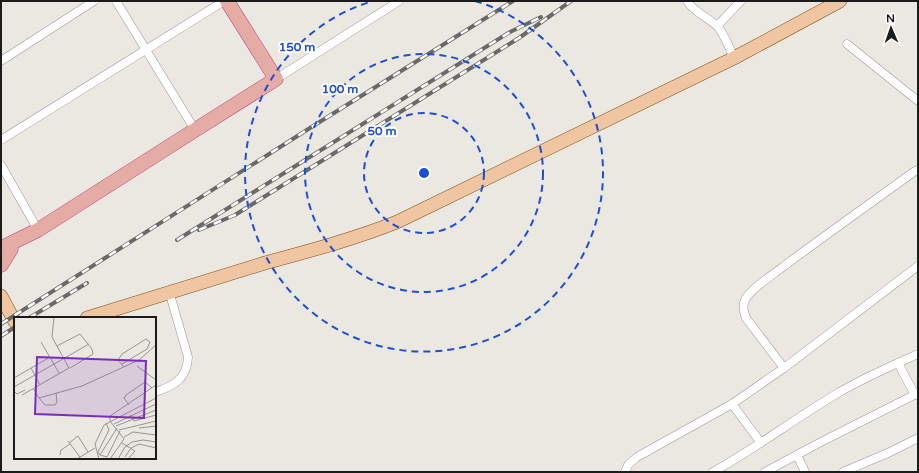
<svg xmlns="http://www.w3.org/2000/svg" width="919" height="473" font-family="'Varela Round',sans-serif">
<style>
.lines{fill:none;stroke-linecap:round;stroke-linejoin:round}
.minor-casing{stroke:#989898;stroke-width:9}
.primary-casing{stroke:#804e12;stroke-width:14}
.trunk-casing{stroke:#bf3976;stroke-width:15}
.minor{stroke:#fff;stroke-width:8}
.primary{stroke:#efc5a2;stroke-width:13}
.trunk{stroke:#e4aca5;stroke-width:14}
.rail-casing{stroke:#696969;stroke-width:4}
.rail{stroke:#fff;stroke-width:2.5;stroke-dasharray:8;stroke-linecap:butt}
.ring{fill:none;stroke:#1d4ed8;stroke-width:2;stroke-dasharray:7 5}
.inset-road{fill:none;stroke:#989592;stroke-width:1}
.view{fill:#7b2cbf;fill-opacity:0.15;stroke:#7b2cbf;stroke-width:2}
.inset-edge{fill:none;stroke:#1b1b1b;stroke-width:2}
.centre{fill:#1d4ed8;stroke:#fff;stroke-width:2}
.ring-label{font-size:12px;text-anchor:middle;font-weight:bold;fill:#1d4ed8;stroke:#fff;stroke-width:4;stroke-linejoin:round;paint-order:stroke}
</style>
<rect width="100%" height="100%" fill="#ebe7e1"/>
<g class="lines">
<defs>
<g id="minor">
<path d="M116,1L195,130"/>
<path d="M687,1C695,13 708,17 718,27C725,35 729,48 734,58"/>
<path d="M717,26L741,1"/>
<path d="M847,44L918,101"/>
<path d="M1,61L94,1"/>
<path d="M276,79L399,1"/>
<path d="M1,140L224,1"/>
<path d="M1,165L38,230"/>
<path d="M898,363L915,395"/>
<path d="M784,368L746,318C744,313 742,306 745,300C750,289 774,274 784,266C827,234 871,203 915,171L918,170"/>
<path d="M155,392C174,386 187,379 188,357L169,291"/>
<path d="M732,404L761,443"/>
<path d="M797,455L805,472"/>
<path d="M625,472L628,465L637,457L732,404L784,368L918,266"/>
<path d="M713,472C756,448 796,418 838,393C863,378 891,366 918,354"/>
<path d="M765,472L821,442L918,393"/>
<path d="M843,472L888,453L918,438"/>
</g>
<g id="primary">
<path d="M1,296L15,322"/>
<path d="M87,318C147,299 206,281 265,263C309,251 354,239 397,222L734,58L840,1"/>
</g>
<g id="trunk">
<path d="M1,248L38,230L195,130L276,79L227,1"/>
<path d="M1,265L11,249"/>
</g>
</defs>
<!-- minor casing -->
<use href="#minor" class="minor-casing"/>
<!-- primary casing -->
<use href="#primary" class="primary-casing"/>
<!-- trunk casing -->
<use href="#trunk" class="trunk-casing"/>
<!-- minor -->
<use href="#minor" class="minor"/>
<!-- primary -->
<use href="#primary" class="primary"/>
<!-- trunk -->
<use href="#trunk" class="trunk"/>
<defs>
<g id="rail">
<path d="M199,230L235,215L519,38L571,1"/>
<path d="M177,240L510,32L541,17"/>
<path d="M29,318L87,283"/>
<path d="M1,324L310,128L513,1"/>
<path d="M1,336L15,327"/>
</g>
</defs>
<!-- rail casing -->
<use href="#rail" class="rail-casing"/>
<!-- rail -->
<use href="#rail" class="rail"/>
</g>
<!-- distance rings -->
<g class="ring">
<circle cx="424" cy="173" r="60"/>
<circle cx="424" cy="173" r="119"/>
<path d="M475 1A179 179 0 1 1 373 1"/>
</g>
<!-- overview -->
<g transform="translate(14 317)">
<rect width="142" height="142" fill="#ebe7e1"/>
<path class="inset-road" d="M27,25L45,56M43,29L66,17L78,32L79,37L56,51M108,47L133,32L136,25L132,22L108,37L104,43L110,50M123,49L142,63M17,51L26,68M0,61L36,40M0,70L75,27M19,71L25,81L68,69L125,43L142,28M0,74L3,77L11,73M8,78L55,51L38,20L40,0M25,81L31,88H41L43,85L42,76M115,88L110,81L112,78L131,65L138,71M116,98L120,104L142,98M92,106L95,113L84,135L86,138L93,140L106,114M100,107L142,87M102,109L142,93M125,111L142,109M105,113L142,104M110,120L119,115L142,118M54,124L66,140M55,126L64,119L74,135M108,126L121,134L114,142M46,138L47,133L56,127M86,138L103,111M111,140L117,131L125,127L142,131M63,142L81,131M85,142L81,127L90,108L142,81M96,142L110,122L96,104V99L142,68M104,142L111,130L118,125L129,123L142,125"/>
<path class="view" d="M23,40L132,44L130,101L21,97Z"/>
<rect width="142" height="142" class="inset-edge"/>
</g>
<circle cx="424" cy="173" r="6" class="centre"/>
<g class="ring-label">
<text x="297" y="51">150 m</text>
<text x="340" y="93">100 m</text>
<text x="382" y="135">50 m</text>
</g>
<!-- border -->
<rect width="919" height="473" fill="none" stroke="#1b1b1b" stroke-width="4"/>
<!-- north arrow -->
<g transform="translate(891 28) rotate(358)" stroke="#ffffff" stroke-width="3" paint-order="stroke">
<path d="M0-3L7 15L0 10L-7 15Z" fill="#1b1b1b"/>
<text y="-6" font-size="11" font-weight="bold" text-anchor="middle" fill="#1b1b1b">N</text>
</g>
</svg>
